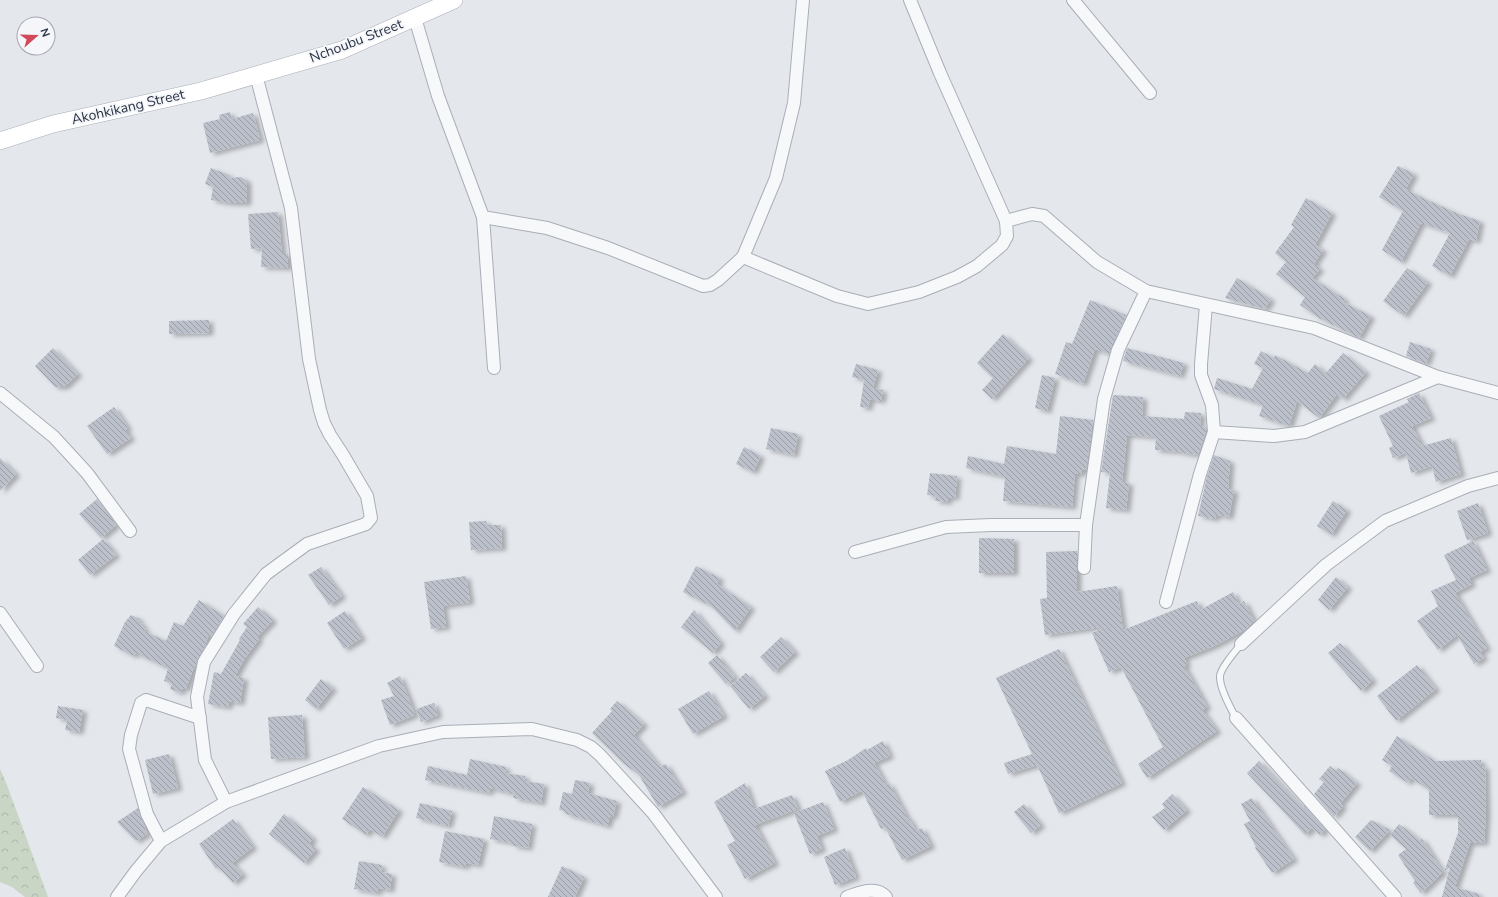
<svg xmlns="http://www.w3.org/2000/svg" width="1498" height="897" font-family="'Nunito Sans',sans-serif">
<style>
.forest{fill:url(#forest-crowns)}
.building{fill:url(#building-back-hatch);filter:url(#shadow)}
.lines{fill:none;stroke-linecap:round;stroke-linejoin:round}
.lane-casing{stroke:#a9aeb7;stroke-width:8}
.street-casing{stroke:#a9aeb7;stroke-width:14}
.secondary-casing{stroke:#a9aeb7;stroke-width:18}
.lane{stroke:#f7f8fa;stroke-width:6}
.street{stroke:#f7f8fa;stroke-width:12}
.secondary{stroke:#fff;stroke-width:17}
.labels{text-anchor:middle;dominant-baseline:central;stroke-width:3.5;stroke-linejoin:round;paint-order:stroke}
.street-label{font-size:14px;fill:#2b3445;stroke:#f4f6f9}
</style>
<defs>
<pattern id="forest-crowns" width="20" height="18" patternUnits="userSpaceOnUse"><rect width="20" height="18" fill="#c9d6c5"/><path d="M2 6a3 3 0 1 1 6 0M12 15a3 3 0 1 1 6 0" fill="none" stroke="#adb8ab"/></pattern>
<pattern id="building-back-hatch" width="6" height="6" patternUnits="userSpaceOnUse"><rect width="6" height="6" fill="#bbc0ca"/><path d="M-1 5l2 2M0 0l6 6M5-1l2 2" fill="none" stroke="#989da6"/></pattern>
<filter id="shadow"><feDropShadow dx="4.5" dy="2.5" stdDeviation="2" flood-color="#0004"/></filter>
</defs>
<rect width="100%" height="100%" fill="#e4e7ec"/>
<!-- forest -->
<path class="forest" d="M0,769L7,785L48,897H25L12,887L0,882Z"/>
<!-- building -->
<g class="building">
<path d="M230,112L232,119L253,113L260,140L210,153L203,123L220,119L219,115Z"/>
<path d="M1398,166L1414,174L1406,189L1423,198L1459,214L1480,221L1476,241L1469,239L1450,276L1432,266L1450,233L1421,223L1401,262L1382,250L1403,211L1379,197Z"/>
<path d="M211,168L229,175V178L241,177L247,181V203H229L211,200L213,187L205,184Z"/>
<path d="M1306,198L1332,213L1315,245L1323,250L1314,264L1320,269L1312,278L1345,299L1343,302L1371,316L1359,338L1319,318L1300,305L1305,297L1276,274L1286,262L1275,253L1294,227L1291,225Z"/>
<path d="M278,212L282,254H288V268L261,267L262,248L251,249L248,214Z"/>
<path d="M1407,268L1428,282L1404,316L1383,301Z"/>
<path d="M1237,278L1271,299L1265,309L1225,298Z"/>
<path d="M1090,300L1126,315L1109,354L1095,349L1083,384L1055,374L1066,342L1072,344Z"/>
<path d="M209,320V333L169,334V321Z"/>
<path d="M1003,334L1029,358L992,399L982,390L993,378L977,363Z"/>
<path d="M1410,342L1431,349L1426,364L1406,356Z"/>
<path d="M53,348L78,374L64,387H55L35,366Z"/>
<path d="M1127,348L1184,363L1180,376L1123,361Z"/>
<path d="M1261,351L1274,358L1275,355L1308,373L1315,364L1326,373L1343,353L1366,372L1343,399L1337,394L1319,418L1297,401L1289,426L1259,416L1263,405L1214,389L1217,378L1252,389L1263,368L1254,364Z"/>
<path d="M856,364L878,370L873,388L883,390L881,401L870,399L868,408L860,407L864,380L852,377Z"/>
<path d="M1042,375L1055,378L1047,411L1035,408Z"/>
<path d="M1419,393L1431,418L1412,426L1422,446L1451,438L1461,474L1436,482L1432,466L1411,473L1406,453L1393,458L1389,448L1393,446L1379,416L1409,402L1407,399Z"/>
<path d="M1113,395L1143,397L1142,416L1184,419L1185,412L1201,413L1200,426L1206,427V431L1198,455L1182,453V452L1155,450L1156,437L1127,435L1122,482L1129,483L1126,510L1106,508L1110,473L1101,472Z"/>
<path d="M114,407L128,428L125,430L131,438L107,454L87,426Z"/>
<path d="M1060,416L1093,420L1086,470H1082L1081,474H1075L1072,507L1003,501L1005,477L966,468L968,456L1004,464L1007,446L1056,454Z"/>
<path d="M771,428L798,434L794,455L766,449Z"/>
<path d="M744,447L761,456L753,472L736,464Z"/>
<path d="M1214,455L1230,461L1228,489L1234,490L1229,517L1216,515L1215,519L1198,516L1207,476Z"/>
<path d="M0,458L16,474L0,491Z"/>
<path d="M930,473L957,476L955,498L948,497V502L935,501L936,496L927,495Z"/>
<path d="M97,499L116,525L101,538L79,514Z"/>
<path d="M1333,501L1347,510L1331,535L1317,526Z"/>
<path d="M1478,503L1488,533L1467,540L1457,511Z"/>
<path d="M486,521L487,525H501L502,548L471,550L469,522Z"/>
<path d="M979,538L1014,539V573H979Z"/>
<path d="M103,539L116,555L90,575L78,560Z"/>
<path d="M1473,541L1487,570L1469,578L1472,584L1455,593L1487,648L1480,652L1484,658L1474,664L1457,635L1438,650L1417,621L1438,606L1431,591L1456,580L1444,555Z"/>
<path d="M1077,551V592L1117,586L1123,630L1197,601L1200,610L1233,592L1239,604L1244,601L1254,621L1246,629L1214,646L1184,658L1187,664L1184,666L1207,707L1202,710L1217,731L1147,778L1138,764L1163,747L1121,667L1109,672L1092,633L1108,626L1045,635L1040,599L1047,598L1046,552Z"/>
<path d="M696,566L720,578L717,584L751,607L735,631L709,604V605L683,592Z"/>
<path d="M321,567L342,596L329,605L308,575Z"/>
<path d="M466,576L470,602L443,606L446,627L431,629L424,582Z"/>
<path d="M1336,577L1348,587L1329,610L1318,600Z"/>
<path d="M199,600L224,616L211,637L208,636L205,647L192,672L186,689L182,688L180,693L170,689L172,684L164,681L168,669L163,667V666L135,653L133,656L114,646L125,622L131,615L140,619L138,622L143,624L142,627L146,629L144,631L166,641L174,622L183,626Z"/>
<path d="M258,607L273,620L257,637L259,639L245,658L235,676L244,678L240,703L229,701L228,707L208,704L214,672L221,674L240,640L239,639L247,627L243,624Z"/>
<path d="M694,610L721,643L713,653L681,627Z"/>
<path d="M345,611L362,638L344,649L327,623Z"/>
<path d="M781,637L795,652L774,672L760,657Z"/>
<path d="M1340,643L1373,680L1361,691L1328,653Z"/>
<path d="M1059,649L1122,783L1059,813L1037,765L1008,774L1004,763L1032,754L996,678Z"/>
<path d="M717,655L735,677L726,684L708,663Z"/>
<path d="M1417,665L1436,689L1396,721L1377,696Z"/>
<path d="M746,673L765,696L749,709L730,686Z"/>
<path d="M400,676L415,715L390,725L381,700L394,696L387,683Z"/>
<path d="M321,679L333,688L316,709L305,700Z"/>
<path d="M709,691L724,716L693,734L678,709Z"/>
<path d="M617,701L644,724L634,735L660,767L666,764L683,792L658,807L639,775L624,764L592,733L612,711L610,709Z"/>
<path d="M434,703L438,715L421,722L416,709Z"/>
<path d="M58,706L83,710L79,732L65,730L67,720L56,718Z"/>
<path d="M302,715L305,757L271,759L268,717Z"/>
<path d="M1397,736L1435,761L1481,760V766H1485L1486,815L1484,843H1470L1455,887L1479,894V897H1442L1450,867L1444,872L1458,833V815H1429V790L1411,778L1408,783L1389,771L1392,766L1382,760Z"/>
<path d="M883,741L890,756L874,763L886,785L889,783L908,819L909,818L916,831L922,828L931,846L902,860L885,827L881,829L862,791L840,802L825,771L848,760L866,748L867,750Z"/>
<path d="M169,754L178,788L153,794L145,760Z"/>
<path d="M470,759L506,767L505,773L525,776V781L544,784L541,803L513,798L514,794L490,788L489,793L425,780L428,766L467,775Z"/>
<path d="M1259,761L1303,808L1304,806L1325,829L1320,835L1312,828L1305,835L1247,773Z"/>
<path d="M1330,766L1336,771L1338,768L1357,783L1340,804L1343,806L1334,817L1314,794L1324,782L1319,779Z"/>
<path d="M575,780L590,783L588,793L617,801L613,817L610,816L607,826L566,814L565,811L559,810L563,792L572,794Z"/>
<path d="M745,783L754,809L792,795L798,809L755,825L775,863L745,879L727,845L735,841L714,802Z"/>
<path d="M363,787L399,810L382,837L370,829L366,835L342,819Z"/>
<path d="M1172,794L1187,810L1164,830L1152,817L1165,808L1162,804Z"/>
<path d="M1252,798L1294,859L1272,873L1255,848L1256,847L1244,824L1250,821L1241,804Z"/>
<path d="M823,802L834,829L817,836L822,849L810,854L794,813Z"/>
<path d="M420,803L452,811L448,826L416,818Z"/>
<path d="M1024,804L1041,825L1031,833L1014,812Z"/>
<path d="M138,808L147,834L136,841L117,822Z"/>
<path d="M284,814L313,838L309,844L316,849L304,863L269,834Z"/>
<path d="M494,816L532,824L528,848L513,846V843L490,839Z"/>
<path d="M233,819L253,847L232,863L243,874L233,883L218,867L216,869L199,844Z"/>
<path d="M1371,820L1390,830L1370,851L1355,837Z"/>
<path d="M1399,824L1420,840L1422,839L1443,872L1421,893L1413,883L1415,881L1398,855L1406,849L1390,835Z"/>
<path d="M445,831L484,839L478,865L466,863L465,867L439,862Z"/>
<path d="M845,848L856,877L835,885L824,857Z"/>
<path d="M359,861L382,865L381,872L392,874L390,890L378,888V893L354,889Z"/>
<path d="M562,866L584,877L575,897H548Z"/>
</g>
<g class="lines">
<defs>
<path id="lane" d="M1236,718C1231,709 1219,687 1220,676C1221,667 1235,652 1241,644"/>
<g id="street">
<path d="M1073,0L1150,93"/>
<path d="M415,18L438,96L483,217L547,228L608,248L703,286L710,285L718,280L743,257L776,178L794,103L803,0"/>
<path d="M483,217L494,368"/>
<path d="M1006,221L1032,214L1044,216L1097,262L1146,291L1314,328L1438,377L1498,393"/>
<path d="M743,257L837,296L868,304L919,292L957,277L977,266L1002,245L1007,236L1006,221L940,73L910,0"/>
<path d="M0,393L54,437L87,473L130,531"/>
<path d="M1214,432L1274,436L1305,432L1438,377"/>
<path d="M855,552L946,527L991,525H1086"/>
<path d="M1084,568L1086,525L1104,399L1118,350L1146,291"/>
<path d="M1166,602L1200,474L1214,432L1212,405L1201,375V364L1206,305"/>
<path d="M0,613L37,666"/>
<path d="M1241,644L1326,565L1385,521L1468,486L1498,478"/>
<path d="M1236,718L1395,897"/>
<path d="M226,802L205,760L197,697L204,662L234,614L266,574L307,544L366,524L371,518L367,496L343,455L330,435L324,423L320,410L309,359L291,208L256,75"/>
<path d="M161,841L147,814L129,749L131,735L141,703L146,700L200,718"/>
<path d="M117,897L136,871L161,841L226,802L379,746L443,732L532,729L577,740L591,747L600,755L653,813L716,897"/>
<path d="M847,897C859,893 876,885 886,897"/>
</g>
<path id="secondary" d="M0,141L53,124L201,91L342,50L454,0"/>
</defs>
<!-- lane casing -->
<use href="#lane" class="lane-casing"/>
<!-- street casing -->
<use href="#street" class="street-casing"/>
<!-- secondary casing -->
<use href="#secondary" class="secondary-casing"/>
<!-- lane -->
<use href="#lane" class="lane"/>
<!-- street -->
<use href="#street" class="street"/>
<!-- secondary -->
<use href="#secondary" class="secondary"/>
</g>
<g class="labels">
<!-- street labels -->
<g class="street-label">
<text transform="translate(356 41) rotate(-21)">Nchoubu Street</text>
<text transform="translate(128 107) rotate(-13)">Akohkikang Street</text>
</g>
</g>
<!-- north arrow -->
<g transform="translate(36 36) rotate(70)"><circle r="19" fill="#f4f6f9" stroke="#a4a8b1"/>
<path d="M0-3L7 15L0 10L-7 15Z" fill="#d1495b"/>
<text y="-6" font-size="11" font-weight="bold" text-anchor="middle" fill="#2b3445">N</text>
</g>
</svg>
